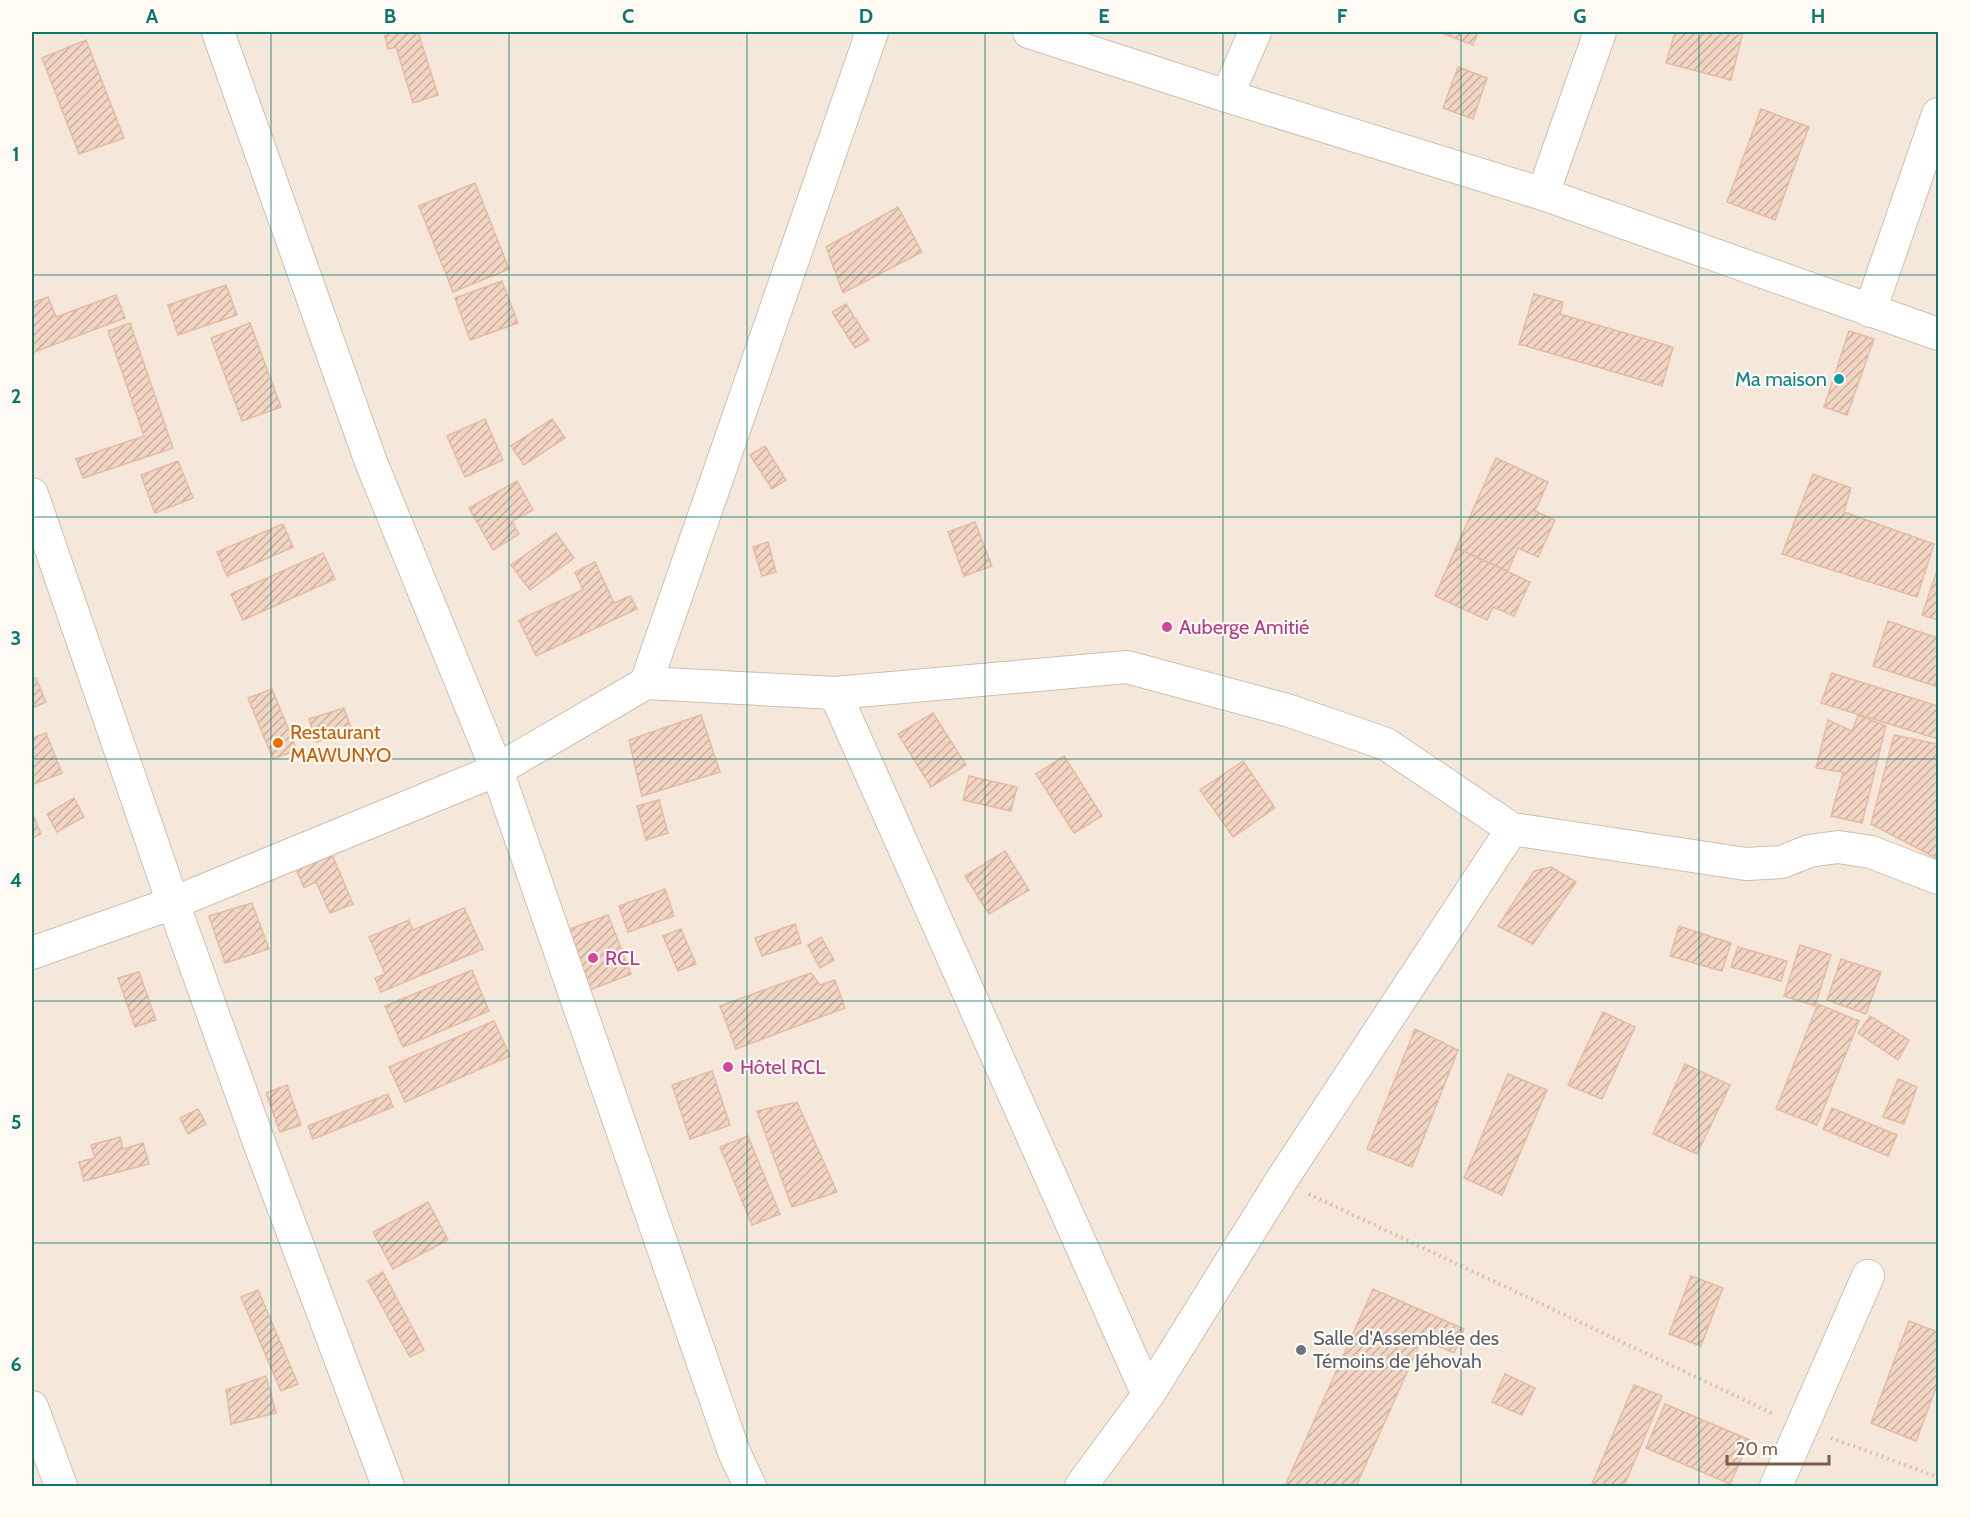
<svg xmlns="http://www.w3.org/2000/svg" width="1970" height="1518" font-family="Cabin,sans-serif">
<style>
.residential{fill:#f5e8da}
.building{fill:url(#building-hatch);stroke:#e6bba3;stroke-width:1.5}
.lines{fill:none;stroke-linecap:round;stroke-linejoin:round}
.minor-casing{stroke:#d1beb0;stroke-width:34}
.path{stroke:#d9b8a5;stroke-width:4;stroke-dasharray:1.5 4.5;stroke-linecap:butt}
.minor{stroke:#fff;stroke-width:32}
.grid{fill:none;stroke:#0f766e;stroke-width:1.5;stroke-opacity:0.55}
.culture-dot{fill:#0f9aa8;stroke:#fffaf3;stroke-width:2}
.hotel-dot{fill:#d1479c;stroke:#fffaf3;stroke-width:2}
.food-dot{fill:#e8710a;stroke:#fffaf3;stroke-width:2}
.worship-dot{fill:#6b7280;stroke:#fffaf3;stroke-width:2}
.labels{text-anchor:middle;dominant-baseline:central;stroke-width:4.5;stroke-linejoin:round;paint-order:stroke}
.culture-label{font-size:20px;fill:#0d838f;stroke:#fffaf3;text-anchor:end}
.hotel-label{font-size:20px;fill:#b23c85;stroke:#fffaf3;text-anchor:start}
.food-label{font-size:20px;fill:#c56008;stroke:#fffaf3;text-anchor:start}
.worship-label{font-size:20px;fill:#5b616d;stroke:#fffaf3;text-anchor:start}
.neatline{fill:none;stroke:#0f766e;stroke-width:2}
.grid-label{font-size:20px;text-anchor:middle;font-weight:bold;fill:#0f766e}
</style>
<defs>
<pattern id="building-hatch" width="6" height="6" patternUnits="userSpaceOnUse" patternTransform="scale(1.5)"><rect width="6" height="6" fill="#f3d5c3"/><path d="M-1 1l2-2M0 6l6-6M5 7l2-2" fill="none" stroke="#cab0a1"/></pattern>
</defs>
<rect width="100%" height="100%" fill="#fdf6ec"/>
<!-- residential -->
<rect class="residential" x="32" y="32" width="1906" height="1454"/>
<!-- building -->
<g class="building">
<path d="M389,32H418L438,95L413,103L396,47L388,49L384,33Z"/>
<path d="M1439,32H1478L1473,45Z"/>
<path d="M1675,32H1743L1731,80L1666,63Z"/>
<path d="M86,40L124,138L79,154L42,58Z"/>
<path d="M1458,67L1487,78L1473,119L1443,108Z"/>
<path d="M1761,109L1809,127L1775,220L1727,202Z"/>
<path d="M475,183L509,269L453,292L419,206Z"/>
<path d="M898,207L922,252L843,293L826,247Z"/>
<path d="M502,281L518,323L470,340L455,298Z"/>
<path d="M226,285L237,315L178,335L168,305Z"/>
<path d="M1534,294L1563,302L1560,314L1673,347L1662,386L1519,344Z"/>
<path d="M116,295L125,318L32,353V303L48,297L56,317Z"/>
<path d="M846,304L869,340L855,348L832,312Z"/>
<path d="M130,323L173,448L83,478L76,459L144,436L108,331Z"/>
<path d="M250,323L281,407L242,421L211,338Z"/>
<path d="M1849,331L1874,339L1847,415L1824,407Z"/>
<path d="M485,419L503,460L465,477L447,436Z"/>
<path d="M552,419L565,438L524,465L511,446Z"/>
<path d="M765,446L786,480L772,489L750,455Z"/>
<path d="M1496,458L1548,482L1535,511L1555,520L1538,557L1518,548L1508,571L1456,548Z"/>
<path d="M178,461L193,498L155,513L141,475Z"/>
<path d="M1813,474L1851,488L1844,512L1934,544L1917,597L1782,554Z"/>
<path d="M517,481L533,510L512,521L519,534L493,550L469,508Z"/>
<path d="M975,522L992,566L964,576L948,532Z"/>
<path d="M283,524L293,547L227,576L217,552Z"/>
<path d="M556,533L574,558L530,590L511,565Z"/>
<path d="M768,542L776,572L762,576L753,547Z"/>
<path d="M1456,548L1530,582L1514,616L1493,607L1487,620L1435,596Z"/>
<path d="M323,553L335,579L243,620L231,594Z"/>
<path d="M595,562L614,603L630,596L637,609L536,656L519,620L583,590L575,572Z"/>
<path d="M1938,567V620L1922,615Z"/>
<path d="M1888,621L1938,638V687L1873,666Z"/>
<path d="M1832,673L1938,706V739L1821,703Z"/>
<path d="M36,678L46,702L32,708V679Z"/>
<path d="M272,689L297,750L273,759L248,698Z"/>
<path d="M344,708L352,731L316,742L309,719Z"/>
<path d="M933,713L966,765L931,787L898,734Z"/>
<path d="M701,715L720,772L642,796L629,740Z"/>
<path d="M1858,715L1886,726L1862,823L1831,816L1843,772L1816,768L1828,720L1852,731Z"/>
<path d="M46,733L62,773L32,785V738Z"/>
<path d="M1894,735L1938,744V859L1871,824Z"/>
<path d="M1064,756L1102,816L1074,833L1036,774Z"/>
<path d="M1243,761L1275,808L1233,837L1200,790Z"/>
<path d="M969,776L1017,787L1011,811L963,800Z"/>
<path d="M74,798L84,817L57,832L47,814Z"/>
<path d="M659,800L668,833L646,840L637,806Z"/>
<path d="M32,812L41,834L32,838Z"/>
<path d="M1005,851L1029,890L989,914L965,876Z"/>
<path d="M331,852L353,904L330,913L316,882L304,888L295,867Z"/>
<path d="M1551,867L1576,882L1533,944L1498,926L1534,871Z"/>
<path d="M665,889L674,916L628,932L619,906Z"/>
<path d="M252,903L269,949L225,963L209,916Z"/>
<path d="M464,908L483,949L381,992L375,978L385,974L369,937L409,920L413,930Z"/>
<path d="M608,915L631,974L590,990L567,930Z"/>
<path d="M795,924L801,943L762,956L755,938Z"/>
<path d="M1679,926L1731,943L1722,971L1670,956Z"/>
<path d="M681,929L696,964L678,971L663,936Z"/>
<path d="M821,937L834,960L820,968L808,945Z"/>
<path d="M1800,945L1831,955L1815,1006L1784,996Z"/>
<path d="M1738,947L1787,961L1781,981L1731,967Z"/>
<path d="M1841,959L1881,972L1866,1014L1827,1000Z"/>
<path d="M472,970L489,1011L403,1047L385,1006Z"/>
<path d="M139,972L156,1020L135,1027L118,978Z"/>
<path d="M811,973L820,985L835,980L845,1008L736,1049L720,1006Z"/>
<path d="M1818,1004L1859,1021L1817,1125L1776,1109Z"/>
<path d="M1603,1012L1635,1027L1602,1099L1568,1085Z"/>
<path d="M1870,1016L1909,1040L1898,1060L1858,1033Z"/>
<path d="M494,1021L510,1056L405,1102L389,1067Z"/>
<path d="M1415,1029L1458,1050L1412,1167L1367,1149Z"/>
<path d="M1685,1064L1730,1085L1697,1154L1653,1134Z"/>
<path d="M712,1071L730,1125L690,1139L672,1085Z"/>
<path d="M1508,1074L1547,1090L1502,1195L1464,1178Z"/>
<path d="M1898,1079L1917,1087L1904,1124L1883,1117Z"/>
<path d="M287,1085L301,1125L280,1132L266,1093Z"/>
<path d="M388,1094L393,1107L313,1139L308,1126Z"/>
<path d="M797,1102L837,1192L792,1207L757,1111Z"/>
<path d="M1832,1108L1897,1135L1888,1156L1823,1129Z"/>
<path d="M198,1109L206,1124L188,1134L180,1118Z"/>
<path d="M748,1136L780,1214L752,1225L720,1147Z"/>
<path d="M120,1137L123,1149L143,1143L149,1164L84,1181L79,1162L95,1158L91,1145Z"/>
<path d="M428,1202L448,1240L393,1269L373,1232Z"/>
<path d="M383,1272L424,1350L410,1357L368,1281Z"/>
<path d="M1691,1276L1723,1288L1701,1346L1669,1334Z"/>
<path d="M1373,1289L1464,1329L1454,1353L1422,1339L1356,1486H1285Z"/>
<path d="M258,1290L298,1384L281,1391L241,1297Z"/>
<path d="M1909,1321L1938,1332V1382L1916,1441L1871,1423Z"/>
<path d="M1505,1374L1535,1388L1522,1415L1492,1402Z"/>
<path d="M266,1376L276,1413L231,1424L226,1390Z"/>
<path d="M1634,1385L1662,1396L1624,1486H1591Z"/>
<path d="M1665,1404L1750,1440L1730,1484L1646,1448Z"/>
</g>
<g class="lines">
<defs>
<g id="minor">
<path d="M218,32L371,462L497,770L734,1452L750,1486"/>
<path d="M1029,32L1227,96L1543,194L1938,334"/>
<path d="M1227,96L1255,32"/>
<path d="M1543,194L1600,32"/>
<path d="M1870,311L1938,114"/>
<path d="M32,494L173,903L260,1145L388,1486"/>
<path d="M646,683L835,693L1127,667L1290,711L1386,744L1512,829L1746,864L1782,862L1809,851L1838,847L1871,852L1938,878"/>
<path d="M835,693L1148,1395"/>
<path d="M32,953L173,903L497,770L646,683L872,32"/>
<path d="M32,1407L61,1486"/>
<path d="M1081,1486L1148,1395L1281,1181L1512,829"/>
<path d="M1776,1486L1868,1276"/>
</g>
</defs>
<!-- minor casing -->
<use href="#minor" class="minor-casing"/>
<!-- path -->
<g class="path">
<path d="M1309,1194L1772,1413"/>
<path d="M1831,1438L1938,1477"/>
</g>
<!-- minor -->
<use href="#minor" class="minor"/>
</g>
<!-- grid -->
<path class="grid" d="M271,32V1486M509,32V1486M747,32V1486M985,32V1486M1223,32V1486M1461,32V1486M1699,32V1486M32,275H1938M32,517H1938M32,759H1938M32,1001H1938M32,1243H1938"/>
<!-- markers -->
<circle class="culture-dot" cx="1839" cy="379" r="6"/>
<g class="hotel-dot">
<circle cx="1167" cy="627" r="6"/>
<circle cx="593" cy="958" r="6"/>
<circle cx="728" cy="1067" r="6"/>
</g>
<circle class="food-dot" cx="278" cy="743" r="6"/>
<circle class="worship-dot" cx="1301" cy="1350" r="6"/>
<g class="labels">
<!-- culture labels -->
<g class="culture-label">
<text x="1827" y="379">Ma maison</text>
</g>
<!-- hotel labels -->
<g class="hotel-label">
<text x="1179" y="627">Auberge Amitié</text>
<text x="605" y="958">RCL</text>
<text x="740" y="1067">Hôtel RCL</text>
</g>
<!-- food labels -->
<g class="food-label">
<text x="290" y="732">Restaurant<tspan x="290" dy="23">MAWUNYO</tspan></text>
</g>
<!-- worship labels -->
<g class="worship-label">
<text x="1313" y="1338">Salle d'Assemblée des<tspan x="1313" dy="23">Témoins de Jéhovah</tspan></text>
</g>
</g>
<!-- border -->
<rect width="1970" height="1518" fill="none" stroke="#fffaf3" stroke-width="66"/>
<!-- scale -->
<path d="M1727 1455v9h102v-9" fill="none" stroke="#7a5c4d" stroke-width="3"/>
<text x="1736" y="1455" font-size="18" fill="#7a5c4d" stroke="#fffaf3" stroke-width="4.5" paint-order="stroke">20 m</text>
<rect x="33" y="33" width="1904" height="1452" class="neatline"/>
<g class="grid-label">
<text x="152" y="23">A</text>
<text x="390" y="23">B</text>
<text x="628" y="23">C</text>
<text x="866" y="23">D</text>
<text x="1104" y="23">E</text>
<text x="1342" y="23">F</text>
<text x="1580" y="23">G</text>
<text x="1818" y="23">H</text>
<text x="16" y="161">1</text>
<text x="16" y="403">2</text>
<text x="16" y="645">3</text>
<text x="16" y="887">4</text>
<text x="16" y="1129">5</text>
<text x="16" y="1371">6</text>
</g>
</svg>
